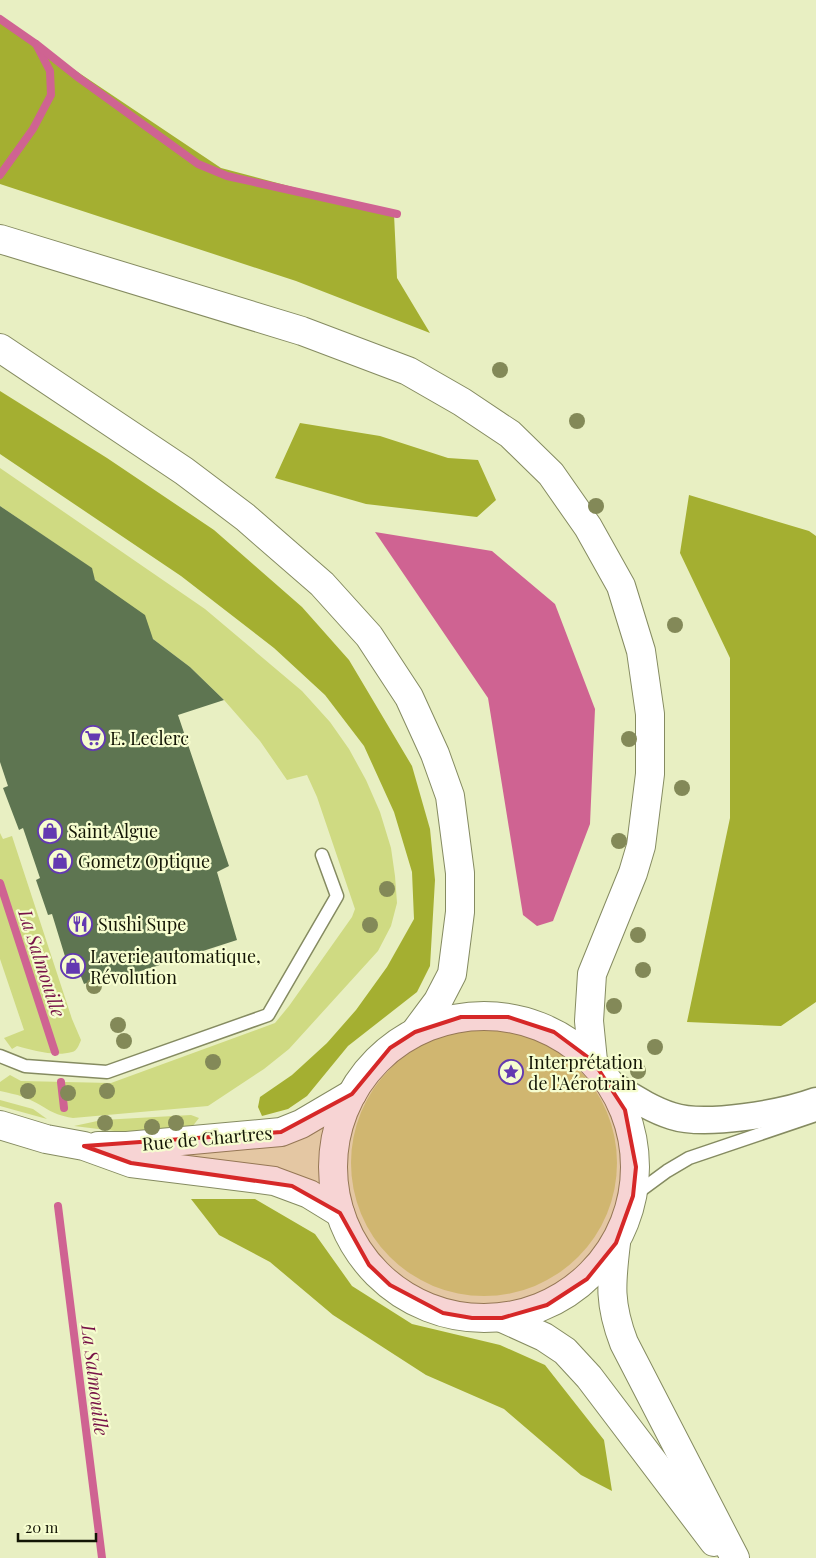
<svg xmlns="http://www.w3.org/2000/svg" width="816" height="1558" font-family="'Playfair Display',serif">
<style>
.green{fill:#cfda82}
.forest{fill:#a4af31}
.water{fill:#cf6392}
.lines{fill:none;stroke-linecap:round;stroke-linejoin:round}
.stream{stroke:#cf6392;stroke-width:8}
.building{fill:#5e7551}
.service-casing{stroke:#858b61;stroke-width:15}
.minor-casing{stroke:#858b61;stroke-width:29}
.secondary-casing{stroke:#858b61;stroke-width:30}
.primary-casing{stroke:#858b61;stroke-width:30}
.service{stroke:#fff;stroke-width:12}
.minor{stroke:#fff;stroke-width:26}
.secondary{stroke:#fff;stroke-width:28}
.primary{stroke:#fff;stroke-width:28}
.tree{fill:#838958}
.marked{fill:#d62828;fill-opacity:0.2;stroke:#d62828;stroke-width:4;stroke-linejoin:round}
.labels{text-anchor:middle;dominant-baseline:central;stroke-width:4.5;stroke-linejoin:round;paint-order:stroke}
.poi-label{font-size:18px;fill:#131505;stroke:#f6fdcf;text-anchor:start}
.street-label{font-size:18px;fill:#131505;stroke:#f6fdcf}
.water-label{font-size:19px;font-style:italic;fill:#771348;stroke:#f6fdcf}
</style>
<rect width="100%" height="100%" fill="#e8efc2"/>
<!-- green -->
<g class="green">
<path d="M0,468L205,609L302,691L330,722L349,749L366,780L380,812L391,848L395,876L397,903L391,926L378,951L289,1049L264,1069L208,1106L73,1118C48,1114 45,1105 23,1097C16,1094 8,1093 0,1091V1082L10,1075L21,1081L111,1083L275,1023L289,1006L352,917L355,909L317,797L307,775L287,780L260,741L224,700L190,667L153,639L95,580L91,568L0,506Z"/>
<path d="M0,833L3,839L12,836L72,1019L81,1040C79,1045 77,1051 72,1052C55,1057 32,1050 17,1046L12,1049L4,1038L24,1030L0,959Z"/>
<circle cx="484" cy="1163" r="133"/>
<path d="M0,1100L33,1109L47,1119L0,1106Z"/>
<path d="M191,1115L199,1118L188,1132L139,1134L74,1126L102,1120Z"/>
</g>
<!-- forest -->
<g class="forest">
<path d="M0,20L221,168L394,214L397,278L430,333L296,281L0,184Z"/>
<path d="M0,391L107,458L214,530L302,607L349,660L412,766L430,829L435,880L430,966L417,992L348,1046L307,1096L288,1109L262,1116L258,1107L260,1097L292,1075L327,1043L356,1010L387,967L414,919L412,872L394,812L364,746L325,695L274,648L181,576L0,454Z"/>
<path d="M300,423L380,436L448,458L478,460L496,500L477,517L366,504L275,478Z"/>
<path d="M689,495L809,531L816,536V1002L781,1026L687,1022L730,818V658L680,553Z"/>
<path d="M191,1199H255L315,1234L352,1286L412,1324L500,1345L545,1365L604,1440L612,1491L581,1475L504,1409L426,1375L333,1315L270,1262L219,1235Z"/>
</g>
<!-- water -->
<path class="water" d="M375,532L492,551L555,604L595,709L590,824L553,921L537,926L523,915L488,698Z"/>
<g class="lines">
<!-- stream -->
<g class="stream">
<path d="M0,19L36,44L50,71L51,95L33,129L0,175"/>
<path d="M36,44L79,78L198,164L227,176L397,214"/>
<path d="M0,883L55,1052"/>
<path d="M61,1082L64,1108"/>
<path d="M58,1206L102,1558"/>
</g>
</g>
<!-- building -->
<path class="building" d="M0,506L92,568L95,580L145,615L153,639L190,667L224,700L178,715L229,866L217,872L237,940L110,981L107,975L84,984L80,974L71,976L52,914L48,915L36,880L40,878L23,828L19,830L3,788L8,786L0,762Z"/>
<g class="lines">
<defs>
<g id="service">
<path d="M0,1056L25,1066L107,1072L268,1015L337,896L322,855"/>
<path d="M633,1196L667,1171L689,1158L816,1115"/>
</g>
<path id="minor" d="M611,1084C631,1096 650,1109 672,1116C705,1127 783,1113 816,1101"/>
<g id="secondary">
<path d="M0,1125L46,1139L84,1146L131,1163L274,1181L309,1194L340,1213"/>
<path d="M98,1146H127L281,1132L301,1124L352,1094"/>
</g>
<g id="primary">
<path d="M0,239L302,331L408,371L462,402L510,434L551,474L588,527L621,586L641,651L650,714V774L641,846L633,873L592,974L589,1021L593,1061"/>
<path d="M0,348L184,471L245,517L322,584L369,636L409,697L435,754L450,796L460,873V912L452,974L438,1001L415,1032"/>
<circle cx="484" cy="1167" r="151"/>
<path d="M616,1243C611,1284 609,1304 624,1343L735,1558"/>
<path d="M502,1318L544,1337L565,1351L589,1377L714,1542"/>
</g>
</defs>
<!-- service casing -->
<use href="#service" class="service-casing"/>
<!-- minor casing -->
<use href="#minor" class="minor-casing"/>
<!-- secondary casing -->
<use href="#secondary" class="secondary-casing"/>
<!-- primary casing -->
<use href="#primary" class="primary-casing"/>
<!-- service -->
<use href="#service" class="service"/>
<!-- minor -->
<use href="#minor" class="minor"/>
<!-- secondary -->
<use href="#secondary" class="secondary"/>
<!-- primary -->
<use href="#primary" class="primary"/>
</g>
<!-- trees -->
<g class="tree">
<circle cx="500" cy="370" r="8"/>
<circle cx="577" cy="421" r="8"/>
<circle cx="596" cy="506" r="8"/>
<circle cx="675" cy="625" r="8"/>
<circle cx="629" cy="739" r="8"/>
<circle cx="682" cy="788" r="8"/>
<circle cx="619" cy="841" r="8"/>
<circle cx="387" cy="889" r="8"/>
<circle cx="370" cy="925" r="8"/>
<circle cx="638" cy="935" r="8"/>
<circle cx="643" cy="970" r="8"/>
<circle cx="94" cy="986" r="8"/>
<circle cx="614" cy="1006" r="8"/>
<circle cx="118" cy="1025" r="8"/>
<circle cx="124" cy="1041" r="8"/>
<circle cx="655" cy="1047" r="8"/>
<circle cx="213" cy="1062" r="8"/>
<circle cx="638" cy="1071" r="8"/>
<circle cx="28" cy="1091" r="8"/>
<circle cx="107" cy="1091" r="8"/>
<circle cx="68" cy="1093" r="8"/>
<circle cx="105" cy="1123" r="8"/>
<circle cx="176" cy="1123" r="8"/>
<circle cx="152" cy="1127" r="8"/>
</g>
<!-- marked area -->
<path class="marked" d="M461,1017H508L554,1032L593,1061L625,1110L636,1167L633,1196L616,1243L587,1279L547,1305L502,1318H472L443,1313L390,1285L369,1265L340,1213L292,1186L131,1163L84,1146L281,1132L352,1094L390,1048L415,1032Z"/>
<!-- icons -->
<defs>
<symbol id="supermarket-ring" viewBox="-11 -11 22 22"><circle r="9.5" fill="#f6fdcf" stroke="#6339b1" stroke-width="1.5"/><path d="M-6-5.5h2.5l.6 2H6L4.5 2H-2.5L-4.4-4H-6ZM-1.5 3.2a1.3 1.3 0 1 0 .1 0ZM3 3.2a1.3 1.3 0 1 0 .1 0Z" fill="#6339b1"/></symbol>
<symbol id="shop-ring" viewBox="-11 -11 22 22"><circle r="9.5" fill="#f6fdcf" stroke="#6339b1" stroke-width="1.5"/><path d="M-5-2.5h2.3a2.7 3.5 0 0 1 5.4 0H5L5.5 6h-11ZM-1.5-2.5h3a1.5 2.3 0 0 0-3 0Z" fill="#6339b1"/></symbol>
<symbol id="restaurant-ring" viewBox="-11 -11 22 22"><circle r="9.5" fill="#f6fdcf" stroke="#6339b1" stroke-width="1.5"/><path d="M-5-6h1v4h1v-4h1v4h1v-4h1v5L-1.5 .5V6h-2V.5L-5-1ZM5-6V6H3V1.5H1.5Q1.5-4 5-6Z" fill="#6339b1"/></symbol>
<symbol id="sight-ring" viewBox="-11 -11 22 22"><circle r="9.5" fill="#f6fdcf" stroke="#6339b1" stroke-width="1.5"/><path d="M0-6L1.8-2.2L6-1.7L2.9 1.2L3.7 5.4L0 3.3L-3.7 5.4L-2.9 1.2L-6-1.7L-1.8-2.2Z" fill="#6339b1"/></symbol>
</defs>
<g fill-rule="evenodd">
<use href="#supermarket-ring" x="79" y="724" width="28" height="28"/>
<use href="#shop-ring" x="36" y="817" width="28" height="28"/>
<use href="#shop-ring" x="46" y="847" width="28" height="28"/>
<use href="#restaurant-ring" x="66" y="910" width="28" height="28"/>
<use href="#shop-ring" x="59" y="952" width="28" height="28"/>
<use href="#sight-ring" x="497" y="1058" width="28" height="28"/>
</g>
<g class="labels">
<!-- poi labels -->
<g class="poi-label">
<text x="110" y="738">E. Leclerc</text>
<text x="68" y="831">Saint Algue</text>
<text x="78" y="861">Gometz Optique</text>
<text x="98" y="924">Sushi Supe</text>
<text x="90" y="956">Laverie automatique,<tspan x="90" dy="21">Révolution</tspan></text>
<text x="528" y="1062">Interprétation<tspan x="528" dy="21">de l'Aérotrain</tspan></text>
</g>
<!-- street labels -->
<g class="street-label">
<text transform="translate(207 1138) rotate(-5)">Rue de Chartres</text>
</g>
<!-- water labels -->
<g class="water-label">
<text transform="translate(43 963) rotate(72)">La Salmouille</text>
<text transform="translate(96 1380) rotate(83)">La Salmouille</text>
</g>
</g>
<!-- scale -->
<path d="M18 1533v8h78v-8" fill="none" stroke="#131505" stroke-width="2.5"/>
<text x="25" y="1533" font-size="15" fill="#131505" stroke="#f6fdcf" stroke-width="4" paint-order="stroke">20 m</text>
</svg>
